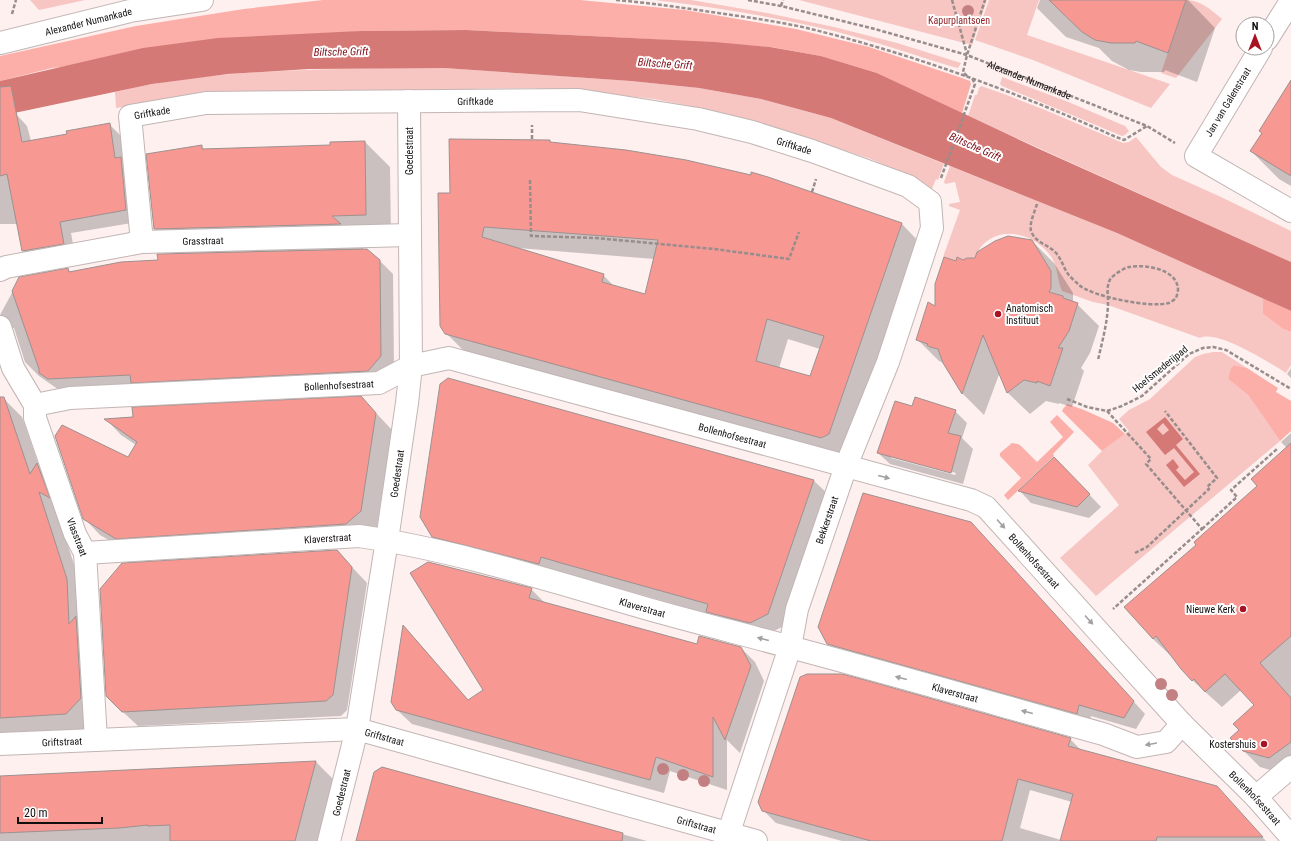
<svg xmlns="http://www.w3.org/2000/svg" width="1291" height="841" font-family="'Roboto Condensed',sans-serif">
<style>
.green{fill:#f7c5c2}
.forest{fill:#fcaea9}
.water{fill:#d47975;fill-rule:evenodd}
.shadow{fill:#0003;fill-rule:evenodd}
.building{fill:#f79893;stroke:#9d9190;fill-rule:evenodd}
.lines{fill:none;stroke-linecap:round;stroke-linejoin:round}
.street-casing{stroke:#c2b6b5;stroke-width:24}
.path{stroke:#968d8c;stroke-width:2.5;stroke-dasharray:4 2;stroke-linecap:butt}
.street{stroke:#fff;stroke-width:22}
.tree{fill:#c28082}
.oneway{fill:#a19f9f}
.poi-dot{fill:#a81224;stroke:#fff;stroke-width:1.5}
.labels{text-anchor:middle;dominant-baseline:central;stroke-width:4;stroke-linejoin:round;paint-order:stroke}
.park-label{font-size:10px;fill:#912429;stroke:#fff}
.street-label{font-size:10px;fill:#130f0f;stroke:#fff}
.poi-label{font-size:10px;fill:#130f0f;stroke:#fff;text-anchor:end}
.water-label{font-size:11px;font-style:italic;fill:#800f1b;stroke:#fff}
</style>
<rect width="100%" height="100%" fill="#fdf0ef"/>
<!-- green -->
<g class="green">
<path d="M30,0H85L39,10Z"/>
<path d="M655,0H691L767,13L834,27L897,43L961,63L958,68L950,66C912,54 873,41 834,31C775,17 715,7 655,0Z"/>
<path d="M799,0H987L972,45Z"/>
<path d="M989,0H1039L1027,35L1170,84L1151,108L1033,60L975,40Z"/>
<path d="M1186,0C1201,0 1211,10 1222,19L1176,78L1161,73Z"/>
<path d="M382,68H444L631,81L699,88L761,99L831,118L944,164L938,180L936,179L931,191L909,176L871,159L767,125L700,108L654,99L589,92L531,88L247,93L179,97L116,108L115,92C203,71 293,70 382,68Z"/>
<path d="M1002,77L1066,101L1125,126L1129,131L1125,135L1122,136L1002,86L1000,84Z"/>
<path d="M981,86L1004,94L1045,110L1123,143L1129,142L1136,137L1161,167L1172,175L1221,197L1291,231V262L968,116L975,95H977L979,88Z"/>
<path d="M950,166L1117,233L1263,298V314L1283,329L1291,332V365L1286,373C1270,363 1217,329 1200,338L1108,305L1093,302L1062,291C1057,280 1058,268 1052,258C1040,239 1011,226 990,239C980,245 975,255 971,266L943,257L960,210L949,206V204L960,202L955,182L945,184L944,182Z"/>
<path d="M1213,352H1222L1247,368L1234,365L1228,379L1248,395L1280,441L1096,596L1060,558L1119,505L1088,465L1102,451L1129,431L1119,419L1129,410L1150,399L1195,357L1203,354Z"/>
</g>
<!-- forest -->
<g class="forest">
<path d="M323,0H580L685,10L796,29L869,47L962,78L970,81L971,84L962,113L877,73L821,56L771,47L650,39L466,30L360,31L52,68L0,81V56L136,26L244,9Z"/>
<path d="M1263,298L1291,311V332L1283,329L1263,314Z"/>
<path d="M1234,365L1247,368L1278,388L1276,392L1291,401V431L1280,441L1248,395L1228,379L1231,369Z"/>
<path d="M1067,404L1084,410L1113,423L1125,434L1102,451L1062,411L1063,409Z"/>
<path d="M1057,415L1074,432L1053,454L1054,456L1008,500L1004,495L1021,478L1000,456V453L1012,443L1018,444L1021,446L1037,462L1063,437L1050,422Z"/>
</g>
<!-- water -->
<g class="water">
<path d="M466,30L714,42L770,47L821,56L877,73L1037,148L1291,262V311L1117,233L831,118L761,99L699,88L631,81L444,68L309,69L228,74L152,84L0,116V81L143,48L218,38L360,31Z"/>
<path d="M1165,417L1183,439L1176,445L1200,474L1184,487L1166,465L1173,459L1179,467L1176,470L1185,480L1194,472L1174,448L1165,455L1146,432ZM1163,423L1169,430L1163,435L1157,429Z"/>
</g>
<!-- shadow -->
<g class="shadow">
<path d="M1040,0H1188L1215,28L1197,82L1165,70L1164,72H1141L1129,70L1112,61L1099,48L1066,37L1037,8Z"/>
<path d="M1291,82V186L1279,179L1251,151Z"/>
<path d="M16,114L27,126L31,141L68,135L109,124L121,136L138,222L71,233L75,255L35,263L23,251L18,224H0V117Z"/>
<path d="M550,141L553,144L751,177L768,178L902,224L922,245L842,458L467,354L446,333L451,194ZM518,248L654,259L646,295L615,287L603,275ZM788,339L820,349L810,377L779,368Z"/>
<path d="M365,142L390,167L391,240L356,242L365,250L379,260L393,274L394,369L381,384L62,392L39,376L25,362L14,328H12L0,315L20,278L68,269L71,273L159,261L180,255L155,229L201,146L205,150L331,146Z"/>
<path d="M1032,241L1054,263L1073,293V302L1077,304L1099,326L1090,353L1081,368L1084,371L1072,407L1059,403V404L1046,401L1030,414L1008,393L1000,372L984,415L963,394L944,363L939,361L917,339L936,308L956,262L975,259Z"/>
<path d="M1291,368V378L1287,374Z"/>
<path d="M448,380L814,481L828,494L782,627L764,636L721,625L709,614L576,576L554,570L446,550L432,536Z"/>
<path d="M0,397L3,398L22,417L39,466L56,483V509L85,598V732L0,737Z"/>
<path d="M361,397L392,430L377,527L362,540L133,554L100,535L84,518L128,458L136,445L121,435L106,419Z"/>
<path d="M913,408L955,411L967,423L962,438L973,449L963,484L890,464L878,453ZM891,456L956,473L955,475L891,458Z"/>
<path d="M1291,433V776L1260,767L1243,750L1240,730L1255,705L1241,690L1222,707L1192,680L1171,654L1170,655L1153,639L1126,607L1197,545L1259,486L1287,448L1281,442Z"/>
<path d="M1066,470L1101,507L1089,518L1031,503L1020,491Z"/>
<path d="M982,535L1145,714L1136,729L1091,716L1089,725L840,656L828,643Z"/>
<path d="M337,551L367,583L347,710L341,716L138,726L122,711Z"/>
<path d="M531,589L545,603L698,645L741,648L755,662L764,681L740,753L727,740V790L670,771L664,793L412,724L397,710L403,627L417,641L469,701L484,690Z"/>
<path d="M1070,739L1082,751L1229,800L1266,841H842L776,823L763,810ZM1030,790L1072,802L1061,840L1020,828Z"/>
<path d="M316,762L335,781L320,841H0V777Z"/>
<path d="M382,768L647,841H357Z"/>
</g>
<!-- building -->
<g class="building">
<path d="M1049,0H1186L1168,53L1136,41L1135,43H1111L1095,40L1082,32Z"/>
<path d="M1291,80V176L1250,151L1262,133L1259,131Z"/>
<path d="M11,86L22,142L67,134L66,131L110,123L115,158L121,157L126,210L60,222L64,244L22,251L7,174L0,176V87Z"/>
<path d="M449,139L550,140V142L626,150L686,160L751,175V172L768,177L902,223L829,434L821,438L445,334L440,326L438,193H450ZM484,227L658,240L645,294L602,282L604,274L482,237ZM767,319L824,336L810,376L756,361Z"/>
<path d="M365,141L366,215L332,216L341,224L154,229L146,154L202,145V149L330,145V142Z"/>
<path d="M1008,236L1032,240L1051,271V288L1049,292L1063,296V298L1078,303L1069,331L1058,348H1063L1050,386L1037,381V383L1024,380L1007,393L983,335L962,394L943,363L938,349L930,347L927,345L928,344L916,340L928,302L935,306V284L944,257L956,261L957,257L963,260L967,258H975L977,252L995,241Z"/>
<path d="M367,249L380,260L381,356L368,371L131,383L130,375L48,379L39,373V369L12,291L19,277L68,268L69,272L121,262L158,260L157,254Z"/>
<path d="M448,378L814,480L768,614L750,623L706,612L708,604L561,563L541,557L539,564L432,537L420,517L440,384Z"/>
<path d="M361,396L376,413L361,511L346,524L116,539L83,519L55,436L62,425L128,457L137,442L104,419L133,417L132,407Z"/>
<path d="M0,397H4L30,474L37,463L50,498L39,492L67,579L69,624L76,616L81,698L66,714L0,718Z"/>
<path d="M915,397L956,410L948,433L961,436L951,473L877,453L895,401L912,406Z"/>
<path d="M1291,443V636L1260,663L1291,698V742L1269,758L1243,751L1230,738L1239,730L1233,724L1254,705L1225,674L1205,692L1194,679L1192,681L1181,669L1156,636L1153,639L1124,607L1196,545L1194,542L1257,486L1251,479Z"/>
<path d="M1054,457L1090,494L1077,507L1018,491Z"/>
<path d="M863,493L971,522L1134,701L1124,718L1079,705L1077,714L827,644L818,627Z"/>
<path d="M337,550L352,567L333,695L326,701L122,712L106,696L100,589L122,563Z"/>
<path d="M428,562L532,588L529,598L697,644L699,636L741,647L751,666L725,740L713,717V777L656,757L650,780L396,710L391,702L403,625L468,700L483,690L410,573Z"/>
<path d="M807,674H842L865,680L1071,738L1068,746L1217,786L1263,837H1157L1156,841H1060L1073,794L1018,779L1002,841H871L762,811L758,802L800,677Z"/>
<path d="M316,761L295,841H170V825L148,826V825L119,828L0,833V776Z"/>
<path d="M382,767L623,833L622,841H356L374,772Z"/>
</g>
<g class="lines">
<defs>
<g id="street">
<path d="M1267,39L1291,1"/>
<path id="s2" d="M0,43L130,11L202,0"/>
<path d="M1261,48L1196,156L1291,211"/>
<path id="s3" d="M142,242L130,116L206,103L579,100L698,119L752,132L812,151L908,186L930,202L932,228L888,362L846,466L797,609L790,647L726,841"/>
<path id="s4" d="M0,270L6,267L142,242L410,235"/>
<path d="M0,327L13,368L35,405V418L75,534L85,553L96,740"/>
<path id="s5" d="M35,405L70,398L379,383L411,366L449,358L971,500L986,507L1182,724L1256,797L1291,837"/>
<path id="s6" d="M85,553L359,536C461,551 560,584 659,612C702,624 746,635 790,647C895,675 999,705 1103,734L1137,747L1166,742L1182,724"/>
<path id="s7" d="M0,744L357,729L756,841"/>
<path d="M1256,797L1291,767"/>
<path id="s8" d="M329,841L357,729L387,540L407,403L411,366L409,101"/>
</g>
</defs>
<!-- street casing -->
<use href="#street" class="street-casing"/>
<!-- path -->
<g class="path">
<path d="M616,0C651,3 684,8 718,13C753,18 789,23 823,32C923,58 1021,94 1116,137L1124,140L1147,126"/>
<path id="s1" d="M748,0L781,6L871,28L967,55L1147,126L1175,143"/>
<path d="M952,0L967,54"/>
<path d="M781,6L783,0"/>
<path d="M12,14L16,0"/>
<path d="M967,76L963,72L967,55L985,0"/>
<path d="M532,139V125"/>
<path d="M941,178L975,84L972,78"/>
<path d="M530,180L531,236L596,238L714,249L789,259L799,232"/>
<path d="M812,192L816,179"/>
<path d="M1037,204C1035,211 1029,223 1031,231C1035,242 1046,244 1054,251C1061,257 1063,267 1068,274C1071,278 1076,282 1079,285C1093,297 1151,308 1169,303C1171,302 1174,300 1176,298C1177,295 1178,292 1178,289C1177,269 1145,264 1129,267C1124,268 1115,274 1111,278C1106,285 1108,294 1108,302C1108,321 1102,342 1098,360"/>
<path d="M1067,399L1087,407L1107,411L1122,406L1142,396L1189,354L1203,348L1213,347L1226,350L1291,389"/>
<path d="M1107,411L1151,459L1146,464L1202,529L1113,609"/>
<path d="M1202,529L1237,497L1231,490L1277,449"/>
<path d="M1135,553L1147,547L1209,489L1207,487L1217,478L1165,411"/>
</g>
<!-- street -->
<use href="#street" class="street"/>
</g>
<!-- trees -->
<g class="tree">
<circle cx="968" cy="11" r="6"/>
<circle cx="1161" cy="684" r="6"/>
<circle cx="1172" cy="695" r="6"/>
<circle cx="663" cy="769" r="6"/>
<circle cx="683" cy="775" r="6"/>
<circle cx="704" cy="781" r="6"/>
</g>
<!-- one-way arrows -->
<defs><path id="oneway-solid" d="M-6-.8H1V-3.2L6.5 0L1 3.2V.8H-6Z"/></defs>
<g class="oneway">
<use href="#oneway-solid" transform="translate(884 477) rotate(15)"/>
<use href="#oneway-solid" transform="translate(1001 524) rotate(48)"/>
<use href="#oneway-solid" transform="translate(1089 620) rotate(48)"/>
<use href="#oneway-solid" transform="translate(763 639) rotate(-165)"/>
<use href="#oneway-solid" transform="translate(901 678) rotate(-165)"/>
<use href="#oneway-solid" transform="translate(1027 712) rotate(-165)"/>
<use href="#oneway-solid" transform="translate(1151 744) rotate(170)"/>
</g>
<!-- markers -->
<g class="poi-dot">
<circle cx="998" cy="314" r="4"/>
<circle cx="1243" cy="609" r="4"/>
<circle cx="1264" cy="744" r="4"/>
</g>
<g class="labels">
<!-- park labels -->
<g class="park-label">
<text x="959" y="20">Kapurplantsoen</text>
</g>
<!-- street labels -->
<g class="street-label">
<text stroke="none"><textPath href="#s2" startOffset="91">Alexander Numankade</textPath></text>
<text stroke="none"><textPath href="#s1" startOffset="293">Alexander Numankade</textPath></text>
<text stroke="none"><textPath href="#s3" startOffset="473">Griftkade</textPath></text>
<text transform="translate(1228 102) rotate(-59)">Jan van Galenstraat</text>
<text stroke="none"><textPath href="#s3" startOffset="149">Griftkade</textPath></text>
<text stroke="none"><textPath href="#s3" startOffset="797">Griftkade</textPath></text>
<text transform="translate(409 151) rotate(-90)">Goedestraat</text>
<text stroke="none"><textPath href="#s4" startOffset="206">Grasstraat</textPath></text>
<text transform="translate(1160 369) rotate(-39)">Hoefsmederijpad</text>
<text stroke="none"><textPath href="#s5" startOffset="305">Bollenhofsestraat</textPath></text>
<text stroke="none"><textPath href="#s5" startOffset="714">Bollenhofsestraat</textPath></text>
<text stroke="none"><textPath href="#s8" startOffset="374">Goedestraat</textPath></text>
<text transform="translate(827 520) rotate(-71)">Bekkerstraat</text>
<text transform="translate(77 537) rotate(69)">Vlasstraat</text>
<text stroke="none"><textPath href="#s6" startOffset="243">Klaverstraat</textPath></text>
<text stroke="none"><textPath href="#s5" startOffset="1050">Bollenhofsestraat</textPath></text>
<text stroke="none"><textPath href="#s6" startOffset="567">Klaverstraat</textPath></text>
<text stroke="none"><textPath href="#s6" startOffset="891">Klaverstraat</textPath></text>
<text stroke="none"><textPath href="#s7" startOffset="386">Griftstraat</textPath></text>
<text stroke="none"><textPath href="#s7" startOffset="62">Griftstraat</textPath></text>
<text stroke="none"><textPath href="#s8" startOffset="50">Goedestraat</textPath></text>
<text stroke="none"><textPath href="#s5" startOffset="1374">Bollenhofsestraat</textPath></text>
<text stroke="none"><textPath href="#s7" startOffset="710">Griftstraat</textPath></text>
</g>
<!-- poi labels -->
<g class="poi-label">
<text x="1006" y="308" text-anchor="start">Anatomisch<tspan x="1006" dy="12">Instituut</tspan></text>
<text x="1235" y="609">Nieuwe Kerk</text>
<text x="1256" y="744">Kostershuis</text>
</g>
<!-- water labels -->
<g class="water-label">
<text transform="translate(341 52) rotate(-1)">Biltsche Grift</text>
<text transform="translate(665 64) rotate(4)">Biltsche Grift</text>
<text transform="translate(975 147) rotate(24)">Biltsche Grift</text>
</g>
</g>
<!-- north arrow -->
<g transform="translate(1255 36)"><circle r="19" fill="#ffffff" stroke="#a19f9f"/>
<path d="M0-3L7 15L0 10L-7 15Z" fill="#a81224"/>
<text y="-6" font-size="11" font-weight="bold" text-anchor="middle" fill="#130f0f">N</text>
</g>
<!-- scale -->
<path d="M18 817v6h84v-6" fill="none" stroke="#130f0f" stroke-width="2"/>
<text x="24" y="817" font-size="12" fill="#130f0f" stroke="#ffffff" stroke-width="3" paint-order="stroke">20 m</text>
</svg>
